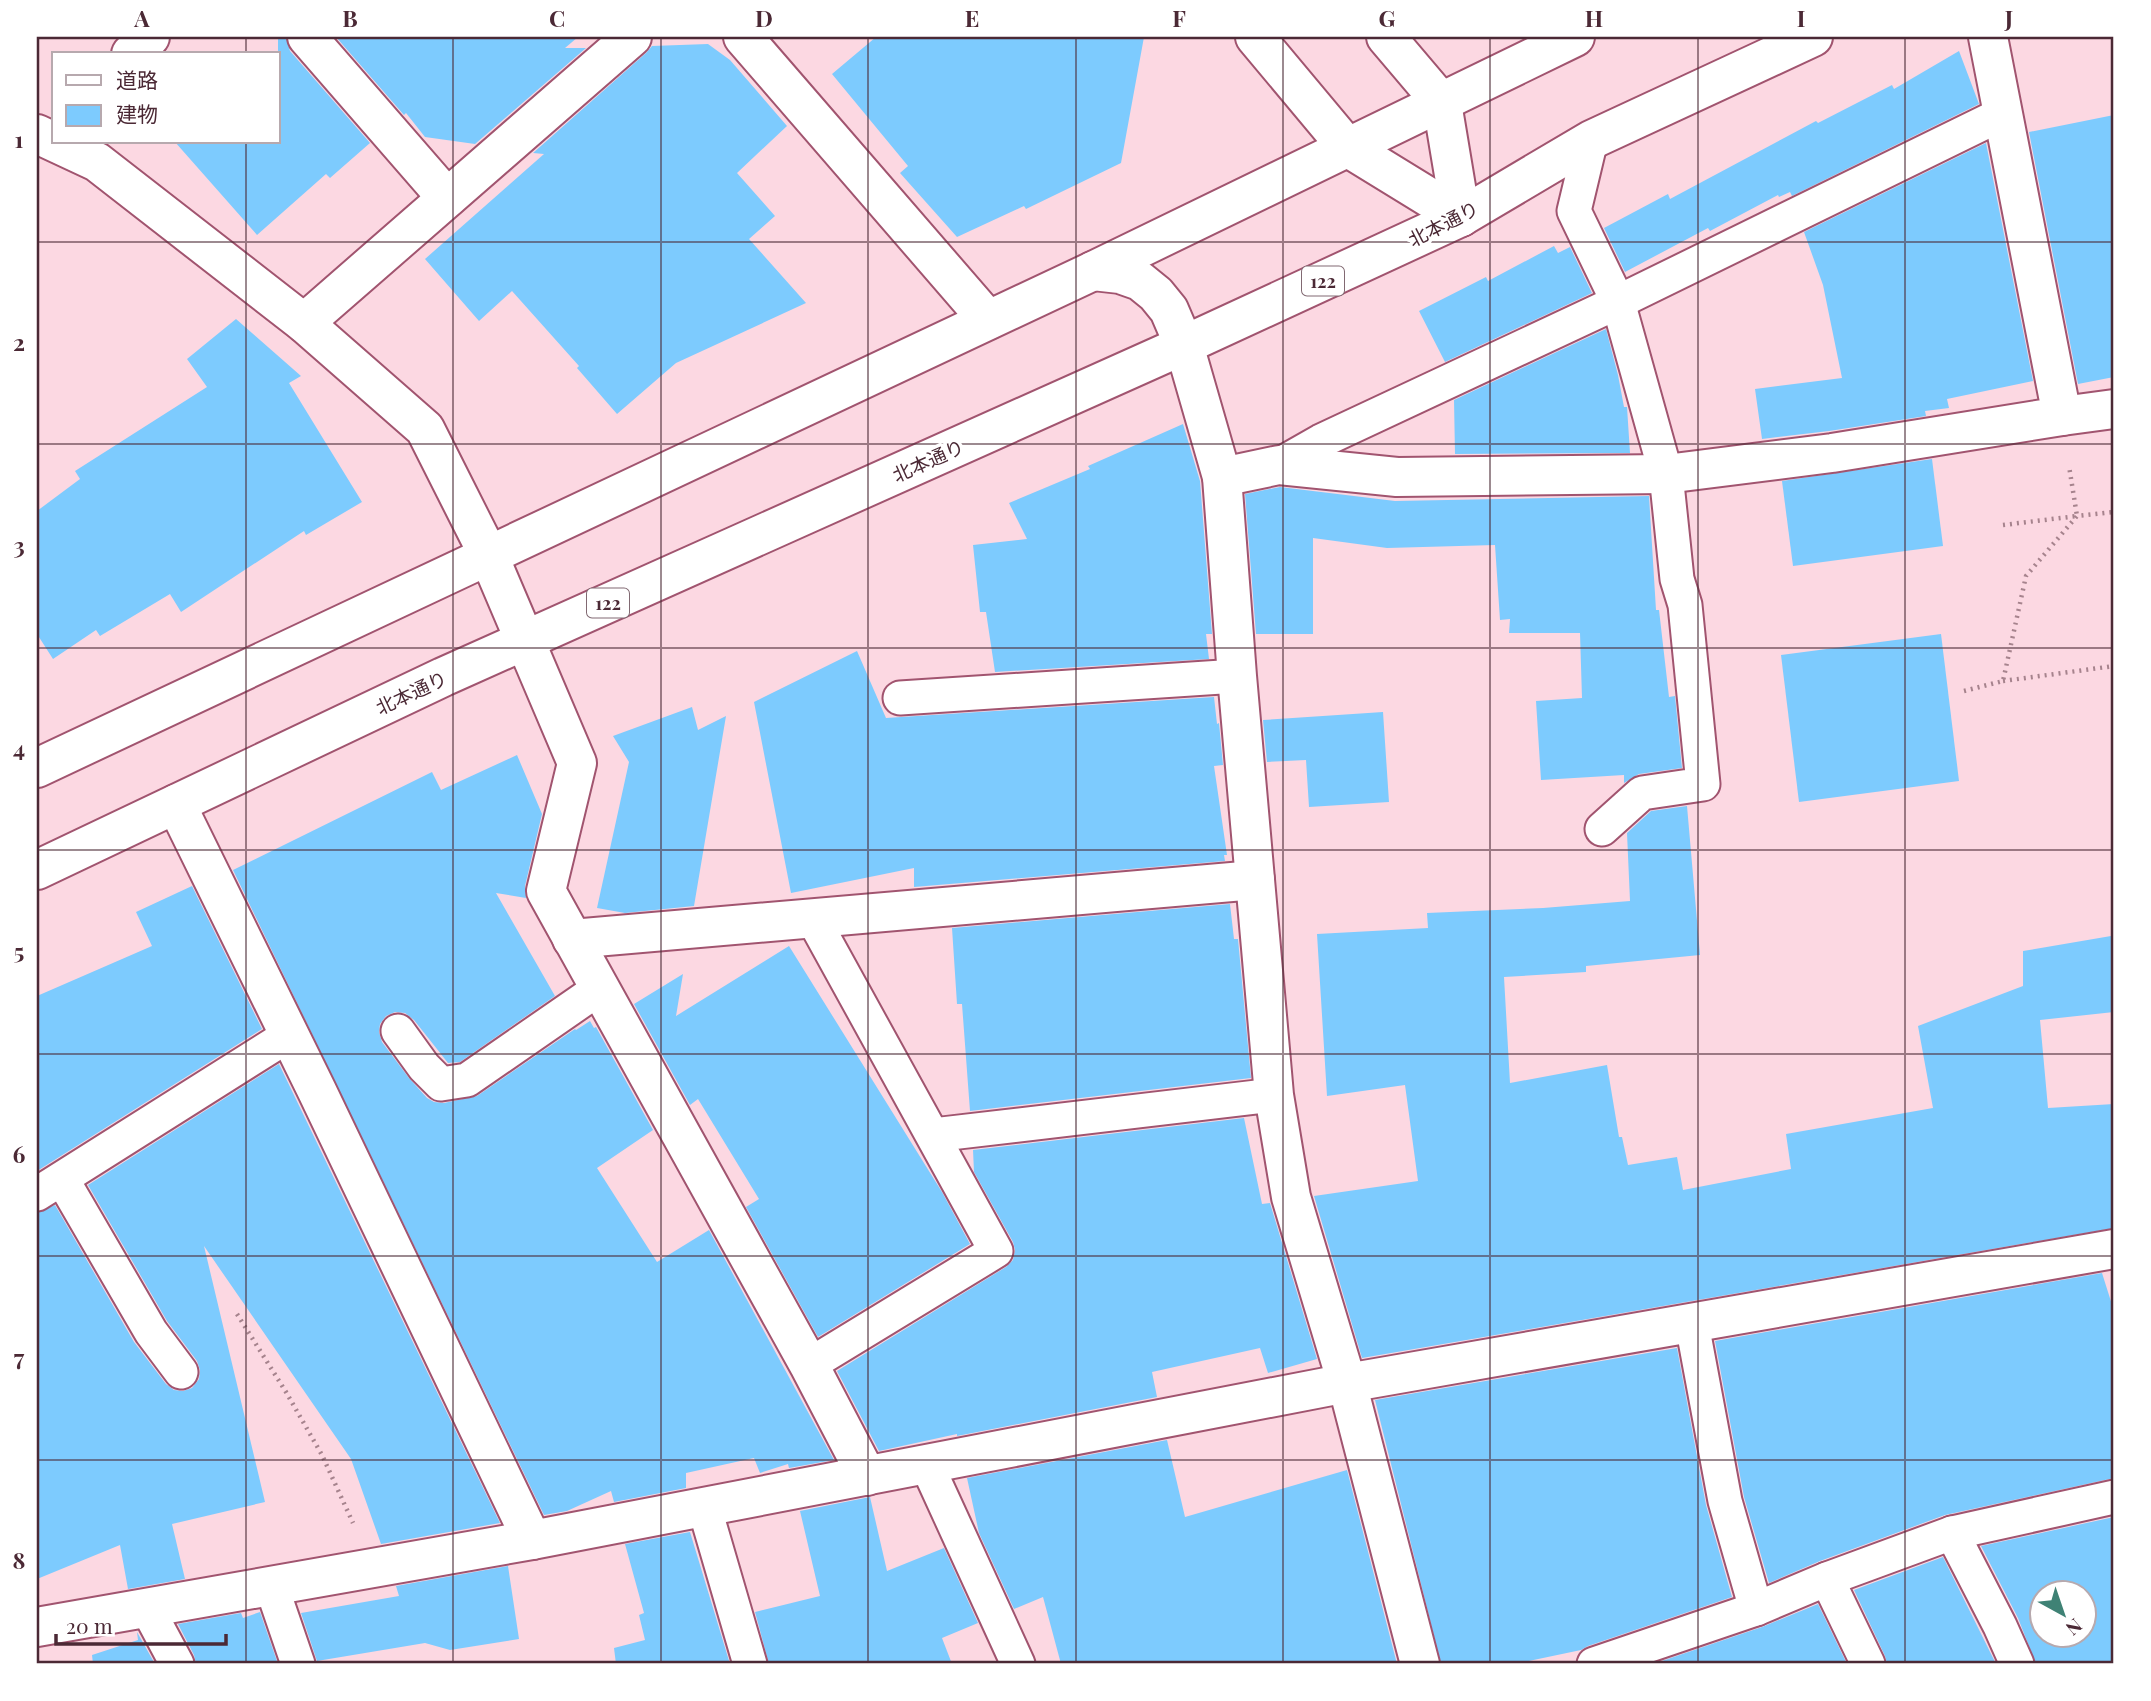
<svg xmlns="http://www.w3.org/2000/svg" width="2151" height="1701" font-family="'Playfair Display','Noto Sans JP',serif">
<style>
.building{fill:#7dcbfe;fill-rule:evenodd}
.lines{fill:none;stroke-linecap:round;stroke-linejoin:round}
.service-casing{stroke:#a1546f;stroke-width:37}
.minor-casing{stroke:#a1546f;stroke-width:42}
.tertiary-casing{stroke:#a1546f;stroke-width:42}
.trunk-casing{stroke:#a1546f;stroke-width:42}
.path{stroke:#a6838d;stroke-width:4.5;stroke-dasharray:2 5;stroke-linecap:butt}
.service{stroke:#fff;stroke-width:33}
.minor{stroke:#fff;stroke-width:38}
.tertiary{stroke:#fff;stroke-width:38}
.trunk{stroke:#fff;stroke-width:38}
.grid{fill:none;stroke:#4b2935;stroke-width:2;stroke-opacity:0.55}
.labels{text-anchor:middle;dominant-baseline:central;stroke-width:7;stroke-linejoin:round;paint-order:stroke}
.shield{fill:#fff;stroke:#816972;stroke-width:2}
.shield-label{font-size:18px;font-weight:bold;fill:#4b2935}
.street-label{font-size:19px;fill:#4b2935;stroke:#fff}
.neatline{fill:none;stroke:#4b2935;stroke-width:2.5}
.grid-label{font-size:23px;text-anchor:middle;font-weight:bold;fill:#4b2935}
</style>
<rect width="100%" height="100%" fill="#fcd8e2"/>
<!-- building -->
<g class="building">
<path d="M278,37H286L290,51L370,143L330,178L326,174L257,235L175,142H278Z"/>
<path d="M336,37H578L565,48H586L475,144L425,137L406,113L404,115Z"/>
<path d="M876,37H1144L1121,163L1026,209L1024,206L957,237L900,173L908,166L832,74Z"/>
<path d="M708,44L730,60L787,126L737,173L775,216L749,239L806,303L676,363L617,414L577,368L579,366L512,291L479,321L425,259L544,154L533,153L646,53L652,46Z"/>
<path d="M1959,51L1979,104L1792,196L1790,192L1779,197L1778,195L1710,231L1708,228L1625,272L1604,228L1668,194L1670,199L1816,121L1818,123L1892,85L1894,89Z"/>
<path d="M2114,115V377L2078,384L2029,132Z"/>
<path d="M1986,143L2033,381L1947,399L1949,408L1925,411L1926,416L1829,431L1762,439L1755,389L1842,378L1823,285L1804,232Z"/>
<path d="M1554,246L1558,253L1570,247L1592,293L1445,362L1419,311L1486,277L1488,281Z"/>
<path d="M236,319L301,376L289,383L362,502L306,535L304,531L181,612L170,594L100,636L96,630L53,659L37,634V511L80,479L75,471L207,387L187,359Z"/>
<path d="M1606,329L1618,375L1624,407H1627L1630,453L1455,454L1454,400Z"/>
<path d="M1183,424L1200,481L1212,634H1206L1209,659L995,672L986,612H980L973,545L1027,539L1009,503L1090,469L1088,466Z"/>
<path d="M1932,459L1943,546L1793,566L1782,481Z"/>
<path d="M1280,487L1395,501L1649,496L1656,610H1659L1669,697L1675,696L1682,768L1639,774L1624,783V775L1541,780L1536,701L1582,698L1580,633H1509L1510,619L1500,620L1495,545L1387,548L1313,538V634H1256L1245,494Z"/>
<path d="M1941,634L1959,781L1799,802L1781,655Z"/>
<path d="M857,651L886,718L1214,697L1217,724L1219,723L1223,765L1214,766L1227,855H1224L1225,861L914,887V868L791,893L754,702Z"/>
<path d="M692,707L698,730L726,716L694,906L625,913L597,908L629,762L613,736Z"/>
<path d="M1383,712L1389,802L1309,807L1306,760L1267,762L1263,720Z"/>
<path d="M517,755L542,814L525,886L526,898L496,893L555,996L460,1062L448,1063L414,1020L405,1013L395,1012L386,1016L380,1024L379,1032L382,1042L409,1078L427,1098L434,1102L444,1103L477,1096L575,1029L576,1030L590,1021L594,1028L596,1027L653,1130L597,1168L657,1262L709,1230L834,1460L789,1468L788,1464L760,1473L754,1458L686,1473V1488L614,1502L611,1491L567,1511L544,1515L233,870L432,772L441,790Z"/>
<path d="M1687,806L1700,955L1586,966V972L1504,977L1510,1083L1607,1065L1619,1137H1622L1628,1165L1677,1157L1683,1190L1791,1169L1786,1134L1933,1108L1918,1026L2023,986V951L2111,936L2114,1012L2040,1020L2048,1108L2114,1104V1228L1362,1358L1314,1196L1418,1181L1405,1085L1327,1096L1317,934L1428,928L1427,913L1543,908L1630,901L1627,833L1651,811Z"/>
<path d="M192,886L262,1029L37,1171V996L152,946L136,912Z"/>
<path d="M1230,904L1234,939H1238L1251,1078L970,1111L962,1004H957L952,928Z"/>
<path d="M789,946L942,1192L970,1244L818,1337L746,1207L759,1199L698,1099L690,1105L634,1004L683,974L676,1016Z"/>
<path d="M279,1064L500,1523L381,1544L351,1459L204,1246L265,1502L172,1524L185,1579L128,1589L120,1545L37,1579V1213L55,1205L134,1342L166,1384L174,1390L183,1391L192,1388L199,1379L200,1370L197,1361L167,1321L88,1185Z"/>
<path d="M1244,1118L1262,1204L1270,1203L1317,1359L1268,1373L1260,1348L1152,1372L1157,1397L957,1436V1434L879,1451L837,1371L1006,1267L1013,1260L1015,1250L1013,1242L974,1172L973,1150Z"/>
<path d="M2102,1273L2114,1311V1478L1945,1515L1820,1561L1769,1583L1744,1497L1715,1341Z"/>
<path d="M1677,1348L1706,1505L1732,1597L1588,1646L1581,1650L1514,1664H1441L1375,1400Z"/>
<path d="M1167,1440L1185,1517L1347,1470L1397,1664H1061L1043,1597L1014,1609L979,1533L967,1478Z"/>
<path d="M870,1497L887,1571L944,1548L978,1623L942,1638L952,1664H769L755,1612L820,1596L800,1511Z"/>
<path d="M2114,1517V1664H2036L2018,1618L1981,1546ZM2042,1592H2084V1634H2042Z"/>
<path d="M690,1532L730,1664H616L614,1648L645,1640L639,1615L644,1613L625,1544Z"/>
<path d="M1943,1557L1996,1664H1887L1885,1656L1854,1590Z"/>
<path d="M508,1566L519,1639L450,1650L425,1643L317,1661L301,1613L399,1596L396,1586Z"/>
<path d="M1818,1604L1847,1664H1653L1762,1627Z"/>
<path d="M260,1612L278,1664H196L194,1655L178,1624L241,1613L243,1618Z"/>
<path d="M137,1632L155,1664H93L92,1655L138,1640Z"/>
</g>
<g class="lines">
<defs>
<g id="service">
<path d="M1591,140L1574,211L1618,302L1666,474L1677,579L1685,605L1703,784L1642,793L1602,829"/>
<path d="M1279,465L1321,441L1618,302L2002,114"/>
<path d="M900,698L1237,676"/>
<path d="M398,1031L424,1067L441,1084L467,1080L600,988"/>
<path d="M933,1135L1274,1095"/>
<path d="M62,1179L151,1332L181,1372"/>
<path d="M37,1194L289,1035"/>
<path d="M1692,1324L1725,1501L1756,1609"/>
<path d="M809,1365L996,1251L812,917"/>
<path d="M926,1463L1018,1664"/>
<path d="M704,1506L750,1664"/>
<path d="M1952,1533L2000,1626L2017,1664"/>
<path d="M1827,1579L1868,1664"/>
<path d="M271,1585L298,1664"/>
<path d="M147,1608L177,1664"/>
<path d="M1594,1664L1756,1609L1827,1579L1952,1533L2114,1497"/>
</g>
<g id="minor">
<path d="M307,37L447,198"/>
<path d="M743,37L988,320"/>
<path d="M131,54L150,37"/>
<path d="M37,134L97,162L304,323L425,429L488,554L577,763L546,891L809,1365L867,1476"/>
<path d="M1093,271L1120,274L1140,281L1156,294L1169,310L1184,345L1222,477L1237,676L1274,1095L1291,1197L1347,1383L1420,1664"/>
<path d="M304,323L632,37"/>
<path d="M2062,416L2114,409"/>
<path d="M1222,477L1279,465L1397,477L1666,474L1832,453L2062,416L1988,37"/>
<path d="M176,804L317,1091L532,1540"/>
<path d="M572,939L1255,880"/>
<path d="M37,1627L532,1540L1347,1383L2114,1249"/>
</g>
<g id="tertiary">
<path d="M1255,37L1347,147L1461,217"/>
<path d="M1386,37L1442,103L1461,217"/>
</g>
<g id="trunk">
<path d="M37,768L1093,271L1575,37"/>
<path d="M37,870L443,677L1184,345L1461,217L1591,140L1813,37"/>
</g>
</defs>
<!-- service casing -->
<use href="#service" class="service-casing"/>
<!-- minor casing -->
<use href="#minor" class="minor-casing"/>
<!-- tertiary casing -->
<use href="#tertiary" class="tertiary-casing"/>
<!-- trunk casing -->
<use href="#trunk" class="trunk-casing"/>
<!-- path -->
<g class="path">
<path d="M2003,525L2077,516L2069,466"/>
<path d="M2003,681L2114,666"/>
<path d="M1964,691L2003,681L2026,576L2077,516L2114,512"/>
<path d="M237,1314L286,1392L322,1455L353,1523"/>
</g>
<!-- service -->
<use href="#service" class="service"/>
<!-- minor -->
<use href="#minor" class="minor"/>
<!-- tertiary -->
<use href="#tertiary" class="tertiary"/>
<!-- trunk -->
<use href="#trunk" class="trunk"/>
</g>
<!-- grid -->
<path class="grid" d="M246,37V54M453,37V1664M661,37V1664M868,37V1664M1076,37V1664M1283,37V1664M1490,37V1664M1698,37V1664M1905,37V1664M246,142V1664M37,242H2114M37,444H2114M37,648H2114M37,850H2114M37,1054H2114M37,1256H2114M37,1460H2114"/>
<g class="labels">
<!-- shield labels -->
<g class="shield">
<rect x="1302" y="266.5" width="42" height="29" rx="5"/>
<rect x="587" y="588.5" width="42" height="29" rx="5"/>
</g>
<g class="shield-label">
<text x="1323" y="281">122</text>
<text x="608" y="603">122</text>
</g>
<!-- street labels -->
<g class="street-label">
<text transform="translate(1443 223) rotate(-27)">北本通り</text>
<text transform="translate(928 460) rotate(-24)">北本通り</text>
<text transform="translate(411 692) rotate(-25)">北本通り</text>
</g>
</g>
<!-- border -->
<rect width="2151" height="1701" fill="none" stroke="#ffffff" stroke-width="77"/>
<!-- legend -->
<rect x="52" y="52" width="228" height="91" fill="#ffffff" stroke="#b7a9ae" stroke-width="2"/>
<rect x="66" y="75" width="35" height="10" fill="#ffffff" stroke="#b7a9ae" stroke-width="2"/>
<text x="116" y="88" font-size="21" fill="#4b2935">道路</text>
<rect x="66" y="105" width="35" height="21" fill="#7dcbfe" stroke="#b7a9ae" stroke-width="2"/>
<text x="116" y="122" font-size="21" fill="#4b2935">建物</text>
<!-- north arrow -->
<g transform="translate(2063 1614) rotate(140)"><circle r="33" fill="#ffffff" stroke="#b7a9ae" stroke-width="2"/>
<path d="M0-5L12 26L0 18L-12 26Z" fill="#3f8275"/>
<text y="-10" font-size="19" font-weight="bold" text-anchor="middle" fill="#4b2935">N</text>
</g>
<!-- scale -->
<path d="M56 1634v10h170v-10" fill="none" stroke="#4b2935" stroke-width="3.5"/>
<text x="66" y="1634" font-size="21" fill="#4b2935" stroke="#ffffff" stroke-width="5" paint-order="stroke">20 m</text>
<rect x="38" y="38" width="2074" height="1624" class="neatline"/>
<g class="grid-label">
<text x="142" y="27">A</text>
<text x="350" y="27">B</text>
<text x="557" y="27">C</text>
<text x="764" y="27">D</text>
<text x="972" y="27">E</text>
<text x="1179" y="27">F</text>
<text x="1387" y="27">G</text>
<text x="1594" y="27">H</text>
<text x="1801" y="27">I</text>
<text x="2009" y="27">J</text>
<text x="19" y="148">1</text>
<text x="19" y="351">2</text>
<text x="19" y="554">3</text>
<text x="19" y="757">4</text>
<text x="19" y="960">5</text>
<text x="19" y="1163">6</text>
<text x="19" y="1366">7</text>
<text x="19" y="1569">8</text>
</g>
</svg>
